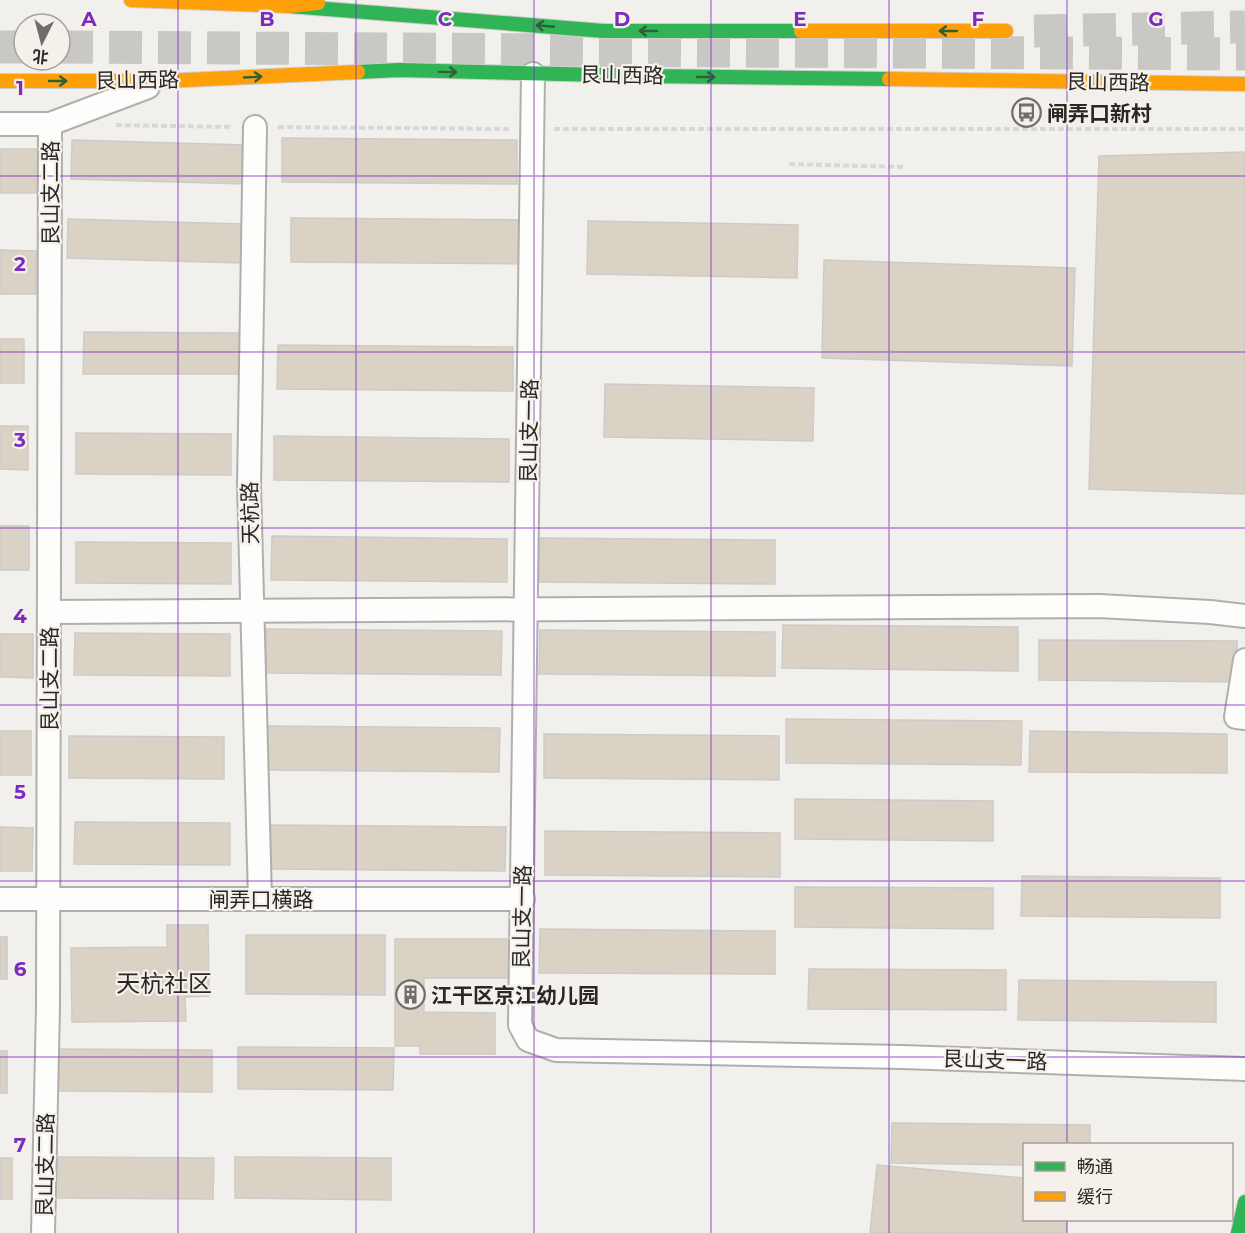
<svg xmlns="http://www.w3.org/2000/svg" width="1245" height="1233" font-family="Montserrat,'Noto Sans SC',sans-serif">
<style>
.building{fill:#dad2c4;stroke:#cdcbc9;stroke-width:1.5}
.lines{fill:none;stroke-linecap:round;stroke-linejoin:round}
.highway-tunnel{stroke:#cac8c5;stroke-width:33;stroke-dasharray:33 16;stroke-linecap:butt}
.street-casing{stroke:#b0afad;stroke-width:26}
.fast-casing{stroke:#d0cecd;stroke-width:16}
.slow-casing{stroke:#d0cecd;stroke-width:16}
.path{stroke:#d8d8d7;stroke-width:4;stroke-dasharray:6 3;stroke-linecap:butt}
.street{stroke:#fdfdfc;stroke-width:22}
.fast{stroke:#30b455;stroke-width:14}
.slow{stroke:#ff9f0a;stroke-width:14}
.oneway{stroke:#2c6039}
.grid{fill:none;stroke:#7b2cbf;stroke-width:1.5;stroke-opacity:0.55}
.labels{text-anchor:middle;dominant-baseline:central;stroke-width:4.5;stroke-linejoin:round;paint-order:stroke}
.street-label{font-size:21px;fill:#2a2826;stroke:#f5f1ea}
.poi-label{font-size:21px;font-weight:bold;fill:#2a2826;stroke:#f5f1ea;text-anchor:start}
.quarter-label{font-size:24px;fill:#2a2826;stroke:#f5f1ea}
.grid-label{font-size:20px;text-anchor:middle;font-weight:bold;fill:#7b2cbf;stroke:#f5f1ea;stroke-width:4.5;stroke-linejoin:round;paint-order:stroke}
</style>
<rect width="100%" height="100%" fill="#f2f0ed"/>
<!-- building -->
<g class="building">
<path d="M282,138L517,140V184L282,182Z"/>
<path d="M72,140L246,145L245,184L71,179Z"/>
<path d="M0,149H38L37,193H0Z"/>
<path d="M1245,152V494L1089,489L1099,156Z"/>
<path d="M291,218L526,220V264L291,262Z"/>
<path d="M68,219L242,224L241,263L67,258Z"/>
<path d="M588,221L798,225L797,278L587,274Z"/>
<path d="M0,250L36,251V294H0Z"/>
<path d="M824,260L1075,268L1072,366L822,358Z"/>
<path d="M84,332L239,333V374H83Z"/>
<rect x="0" y="339" width="24" height="44"/>
<path d="M278,345L513,347V391L277,389Z"/>
<path d="M605,384L814,388L813,441L604,437Z"/>
<path d="M0,426H28V470L0,469Z"/>
<path d="M76,433L231,434V475L76,474Z"/>
<path d="M274,436L509,439V482L274,480Z"/>
<rect x="0" y="526" width="29" height="44"/>
<path d="M272,536L507,539V582L271,580Z"/>
<path d="M540,538L775,540V584L539,582Z"/>
<path d="M76,542L231,543V584L76,583Z"/>
<path d="M783,625L1018,627V671L782,668Z"/>
<path d="M266,629L502,631L501,675L266,673Z"/>
<path d="M540,630L775,632V676L539,674Z"/>
<path d="M75,633L230,634V676L74,675Z"/>
<path d="M0,634H33V678L0,677Z"/>
<path d="M1039,640L1237,641V682L1039,680Z"/>
<path d="M786,719L1022,721L1021,765L786,763Z"/>
<path d="M265,726L500,728L499,772L264,770Z"/>
<rect x="0" y="731" width="31" height="44"/>
<path d="M1030,731L1227,734V773L1029,772Z"/>
<path d="M544,734L779,736V780L544,778Z"/>
<path d="M69,736L224,737V779L69,778Z"/>
<path d="M795,799L993,801V841L795,839Z"/>
<path d="M75,822L230,823V865L74,864Z"/>
<path d="M270,825L506,827L505,871L270,869Z"/>
<path d="M0,827L33,828L32,871H0Z"/>
<path d="M545,831L780,833V877L545,875Z"/>
<path d="M1022,876L1220,878V918L1021,916Z"/>
<path d="M795,887L993,888V929L795,927Z"/>
<path d="M167,925H208L209,996L185,997L186,1021L72,1022L71,948L167,947Z"/>
<path d="M540,929L775,931V974L539,973Z"/>
<path d="M246,935H385V995L246,994Z"/>
<rect x="0" y="937" width="7" height="42"/>
<path d="M395,939H510V978H424V1012L495,1013V1054H420V1046H395Z"/>
<path d="M809,969L1006,970V1010L808,1009Z"/>
<path d="M1019,980L1216,982V1022L1018,1020Z"/>
<path d="M238,1047L394,1048L393,1090L238,1089Z"/>
<path d="M56,1049L212,1050V1092L56,1091Z"/>
<rect x="0" y="1051" width="7" height="42"/>
<path d="M892,1123L1090,1125V1144H1024V1165L891,1163Z"/>
<path d="M58,1157L214,1158L213,1199L58,1198Z"/>
<path d="M235,1157L391,1158V1200L235,1198Z"/>
<rect x="0" y="1158" width="12" height="41"/>
<path d="M877,1165L1024,1178V1220H1067L1066,1233H870Z"/>
</g>
<g class="lines">
<!-- highway-tunnel -->
<g class="highway-tunnel">
<path d="M1034,31L1245,27"/>
<path d="M0,47H24"/>
<path d="M60,47L1245,54"/>
</g>
<defs>
<g id="street">
<path d="M533,74L520,1025L528,1040L556,1050L902,1057L1245,1069"/>
<path d="M0,124H50L148,87"/>
<path d="M255,127L249,485L260,899"/>
<path d="M50,612L1099,606L1210,612L1245,616"/>
<path d="M1245,660L1236,717L1245,718"/>
<path d="M0,899H523"/>
<path d="M43,1233L48,1007L50,124"/>
</g>
<g id="fast">
<path d="M289,6L604,31H801"/>
<path d="M358,72L399,70L646,76L889,79"/>
<path d="M1238,1233L1245,1202"/>
</g>
<g id="slow">
<path d="M131,0L289,6L318,3"/>
<path d="M801,31H1006"/>
<path d="M889,79L1245,84"/>
<path d="M0,81H164L358,72"/>
</g>
</defs>
<!-- street casing -->
<use href="#street" class="street-casing"/>
<!-- fast casing -->
<use href="#fast" class="fast-casing"/>
<!-- slow casing -->
<use href="#slow" class="slow-casing"/>
<!-- path -->
<g class="path">
<path d="M116,125L232,127"/>
<path d="M278,127L511,129"/>
<path d="M554,129H1245"/>
<path d="M789,164L903,167"/>
</g>
<!-- street -->
<use href="#street" class="street"/>
<!-- fast -->
<use href="#fast" class="fast"/>
<!-- slow -->
<use href="#slow" class="slow"/>
</g>
<!-- one-way arrows -->
<defs><path id="oneway-shaft" d="M-6 0H5M1.5-3L5.5 0L1.5 3" fill="none" stroke-width="1.6" stroke-linecap="round" stroke-linejoin="round" transform="scale(1.5)"/></defs>
<g class="oneway">
<use href="#oneway-shaft" transform="translate(545 26) rotate(-175)"/>
<use href="#oneway-shaft" transform="translate(648 31) rotate(-180)"/>
<use href="#oneway-shaft" transform="translate(948 31) rotate(-180)"/>
<use href="#oneway-shaft" transform="translate(448 72) rotate(1)"/>
<use href="#oneway-shaft" transform="translate(253 77) rotate(-3)"/>
<use href="#oneway-shaft" transform="translate(706 77)"/>
<use href="#oneway-shaft" transform="translate(58 81)"/>
</g>
<!-- grid -->
<path class="grid" d="M178,0V1233M356,0V1233M534,0V1233M711,0V1233M889,0V1233M1067,0V1144M0,176H1245M0,352H1245M0,528H1245M0,705H1245M0,881H1245M0,1057H1245M1067,1220V1233"/>
<!-- icons -->
<defs>
<symbol id="bus-ring" viewBox="-11 -11 22 22"><circle r="9.5" fill="#f5f1ea" stroke="#706e6c" stroke-width="1.5"/><path d="M-5-6H5V4H4V6H2V4H-2V6H-4V4H-5ZM-3.5-4V0h7V-4ZM-3.5 1.2v1.5H-2V1.2ZM2 1.2v1.5H3.5V1.2Z" fill="#706e6c"/></symbol>
<symbol id="building-ring" viewBox="-11 -11 22 22"><circle r="9.5" fill="#f5f1ea" stroke="#706e6c" stroke-width="1.5"/><path d="M-4-6H4V6H1V3H-1V6H-4ZM-2.5-4.3h1.7v1.8h-1.7ZM.8-4.3h1.7v1.8H.8ZM-2.5-1h1.7V.8h-1.7ZM.8-1h1.7V.8H.8Z" fill="#706e6c"/></symbol>
</defs>
<g fill-rule="evenodd">
<use href="#bus-ring" x="1010" y="96" width="33" height="33"/>
<use href="#building-ring" x="394" y="978" width="33" height="33"/>
</g>
<g class="labels">
<!-- street labels -->
<g class="street-label">
<text transform="translate(622 75) rotate(1)">艮山西路</text>
<text transform="translate(137 80) rotate(-1)">艮山西路</text>
<text transform="translate(1108 82) rotate(1)">艮山西路</text>
<text transform="translate(50 193) rotate(-90)">艮山支二路</text>
<text transform="translate(529 431) rotate(-89)">艮山支一路</text>
<text transform="translate(250 513) rotate(-91)">天杭路</text>
<text transform="translate(49 679) rotate(-90)">艮山支二路</text>
<text x="261" y="899">闸弄口横路</text>
<text transform="translate(522 917) rotate(-89)">艮山支一路</text>
<text transform="translate(995 1060) rotate(2)">艮山支一路</text>
<text transform="translate(45 1165) rotate(-89)">艮山支二路</text>
</g>
<!-- poi labels -->
<g class="poi-label">
<text x="1047" y="113">闸弄口新村</text>
<text x="431" y="995">江干区京江幼儿园</text>
</g>
<!-- quarter labels -->
<g class="quarter-label">
<text x="164" y="983">天杭社区</text>
</g>
</g>
<g class="grid-label">
<text x="89" y="26">A</text>
<text x="267" y="26">B</text>
<text x="445" y="26">C</text>
<text x="622" y="26">D</text>
<text x="800" y="26">E</text>
<text x="978" y="26">F</text>
<text x="1156" y="26">G</text>
<text x="20" y="95">1</text>
<text x="20" y="271">2</text>
<text x="20" y="447">3</text>
<text x="20" y="623">4</text>
<text x="20" y="799">5</text>
<text x="20" y="976">6</text>
<text x="20" y="1152">7</text>
</g>
<!-- legend -->
<rect x="1023" y="1143" width="210" height="78" fill="#f5f1ea" stroke="#a4a19c" stroke-width="1.5"/>
<rect x="1035" y="1162" width="30" height="9" fill="#30b455" stroke="#a4a19c" stroke-width="1.5"/>
<text x="1077" y="1173" font-size="18" fill="#2a2826">畅通</text>
<rect x="1035" y="1192" width="30" height="9" fill="#ff9f0a" stroke="#a4a19c" stroke-width="1.5"/>
<text x="1077" y="1203" font-size="18" fill="#2a2826">缓行</text>
<!-- north arrow -->
<g transform="translate(42 42) rotate(186)"><circle r="28" fill="#f5f1ea" stroke="#a4a19c" stroke-width="1.5"/>
<path d="M0-4.5L10 22L0 15L-10 22Z" fill="#706e6c"/>
<text y="-9" font-size="16" font-weight="bold" text-anchor="middle" fill="#2a2826">北</text>
</g>
</svg>
